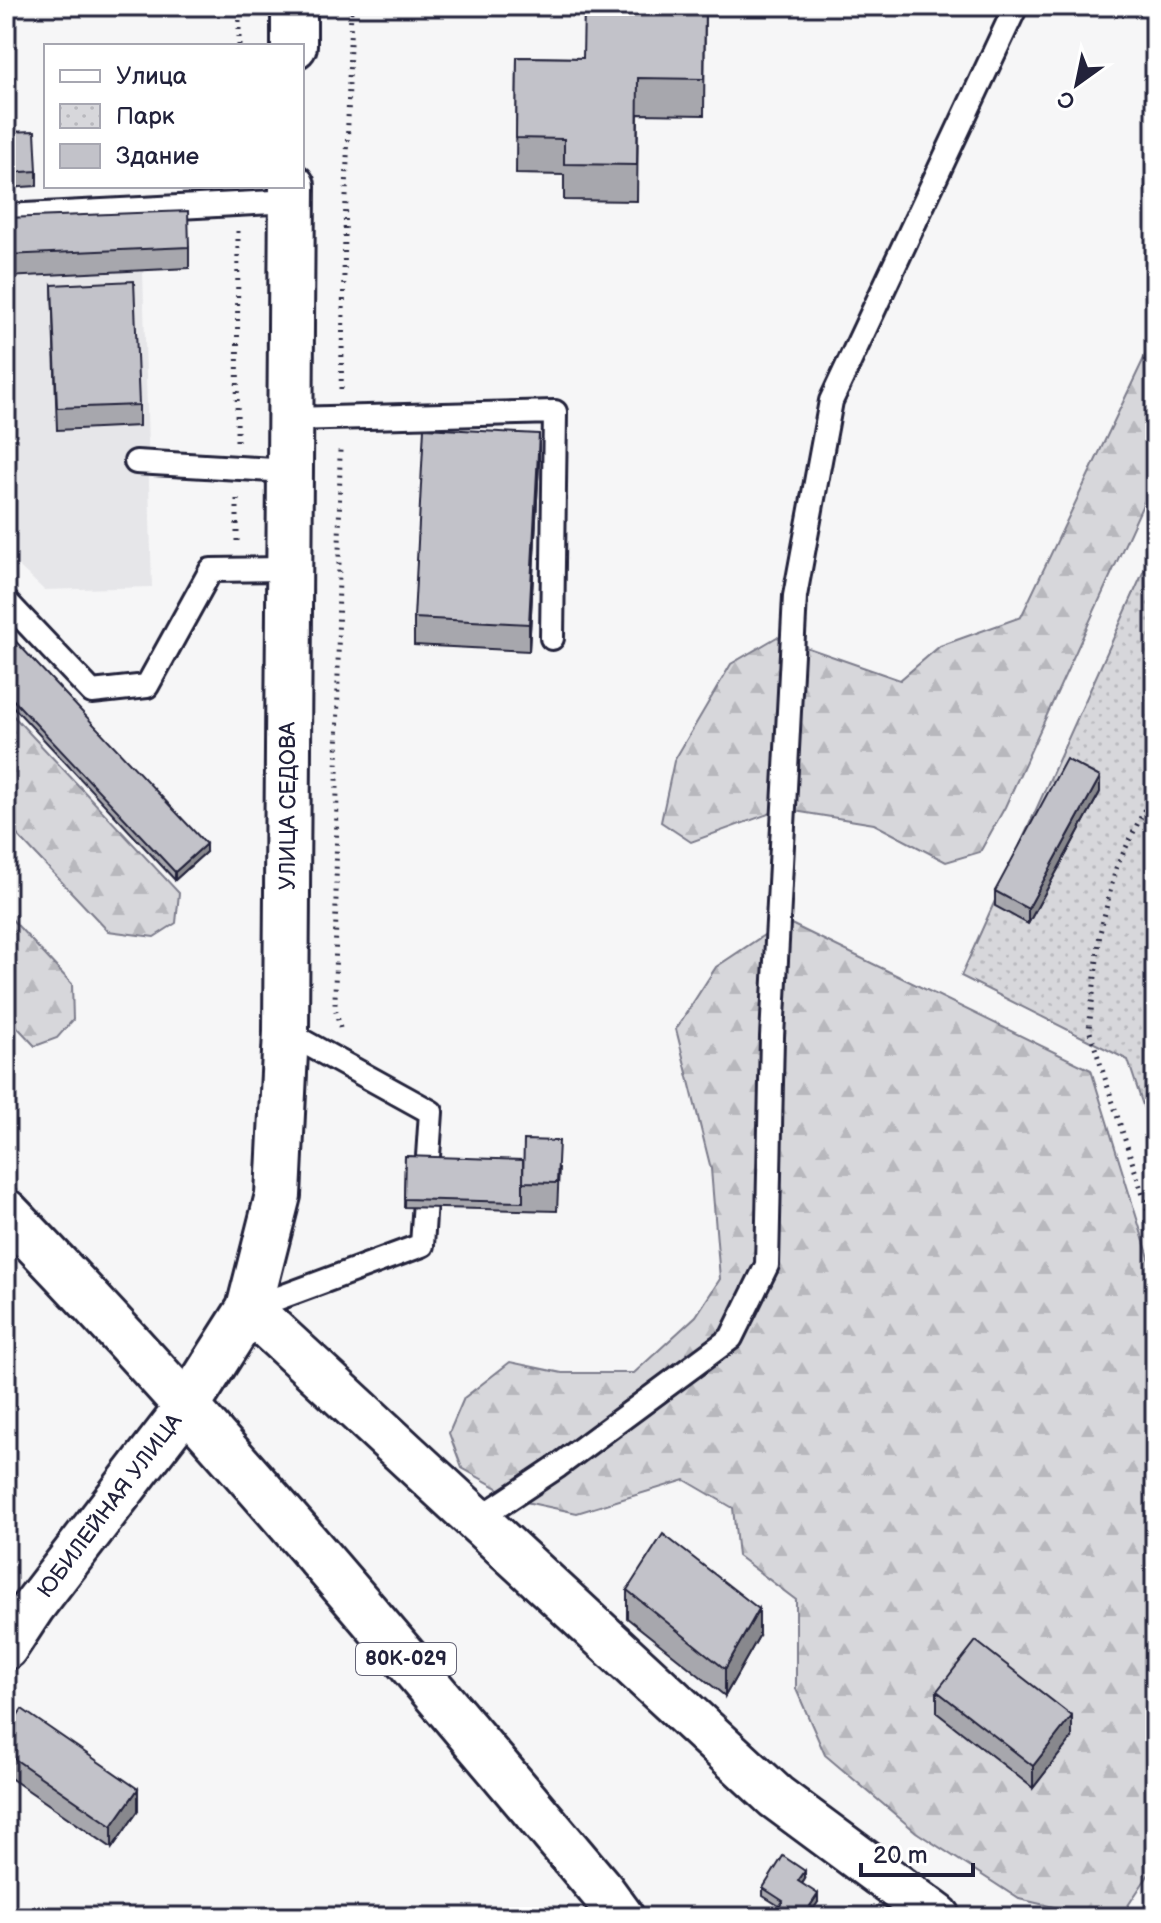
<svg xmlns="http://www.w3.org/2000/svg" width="1161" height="1923" font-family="'Balsamiq Sans',sans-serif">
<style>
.built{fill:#e6e6e9}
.forest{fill:url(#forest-firs);stroke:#7c7c8b;stroke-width:2}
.park{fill:url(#park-dots);stroke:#7c7c8b;stroke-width:2}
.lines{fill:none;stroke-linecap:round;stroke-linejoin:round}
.service-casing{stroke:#22223b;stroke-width:28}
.minor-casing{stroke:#22223b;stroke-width:48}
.tertiary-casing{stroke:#22223b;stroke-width:50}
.secondary-casing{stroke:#22223b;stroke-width:50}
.primary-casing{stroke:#22223b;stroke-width:50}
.path{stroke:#22223b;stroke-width:5;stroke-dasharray:2 6;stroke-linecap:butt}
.service{stroke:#fff;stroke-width:22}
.minor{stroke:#fff;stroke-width:42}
.tertiary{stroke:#fff;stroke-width:44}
.secondary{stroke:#fff;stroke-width:44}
.primary{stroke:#fff;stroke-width:44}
.wall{fill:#a7a7ad;stroke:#22223b;stroke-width:2}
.shaded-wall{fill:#88888d;stroke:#22223b;stroke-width:2}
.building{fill:#c2c2c9;stroke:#22223b;stroke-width:2}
.labels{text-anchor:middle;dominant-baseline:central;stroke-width:6;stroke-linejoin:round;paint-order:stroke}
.shield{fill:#fff;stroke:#646476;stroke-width:2}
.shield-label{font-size:20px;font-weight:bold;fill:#22223b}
.street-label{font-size:22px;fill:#22223b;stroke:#fff}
</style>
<defs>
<pattern id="forest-firs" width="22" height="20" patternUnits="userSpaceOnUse" patternTransform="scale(2)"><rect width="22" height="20" fill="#d7d7db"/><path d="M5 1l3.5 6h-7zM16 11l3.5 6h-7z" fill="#b8b8bd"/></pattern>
<pattern id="park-dots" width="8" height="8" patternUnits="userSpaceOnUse" patternTransform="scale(2)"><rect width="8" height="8" fill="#d7d7db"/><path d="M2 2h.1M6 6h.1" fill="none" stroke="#b8b8bd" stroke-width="1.8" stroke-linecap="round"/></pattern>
</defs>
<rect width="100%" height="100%" fill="#f6f6f7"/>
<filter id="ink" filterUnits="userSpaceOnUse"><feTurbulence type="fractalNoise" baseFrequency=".0125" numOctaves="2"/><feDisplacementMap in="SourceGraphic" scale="16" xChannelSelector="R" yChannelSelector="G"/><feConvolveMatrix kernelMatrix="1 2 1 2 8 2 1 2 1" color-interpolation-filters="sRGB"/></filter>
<g filter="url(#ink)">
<!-- built -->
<path class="built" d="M143,271L152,587L44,590L6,554V277Z"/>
<!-- forest -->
<g class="forest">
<path d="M1155,335V478L1005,807L980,852L946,862L874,824L782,809L691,842L661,822L674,761L731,664L777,637L900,680L940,646L1021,617Z"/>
<path d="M6,708L179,893L176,923L154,937L108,931L6,823Z"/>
<path d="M6,913L72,984L73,1020L57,1038L35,1046L6,1015Z"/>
<path d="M785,921L1091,1070L1155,1277V1865L1121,1916L1080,1913L1019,1899L916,1832L825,1755L796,1689V1600L738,1556L733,1508L685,1480L577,1513L521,1501L462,1468L449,1433L464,1398L510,1362L562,1373H634L696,1316L720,1279L711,1169L676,1029L716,967Z"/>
</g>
<!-- park -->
<path class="park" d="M1155,546V1142L1128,1060L961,976Z"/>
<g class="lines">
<defs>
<g id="service">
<path d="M6,216L292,201"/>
<path d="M291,419L555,412L552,638"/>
<path d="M136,462L290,471"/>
<path d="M6,601L92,692L147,686L211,570L289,569"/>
<path d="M249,1309L422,1245L431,1112L286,1032"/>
<path d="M477,1520L558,1466L731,1338L767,1265L772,1037L795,596L831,401L1016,6"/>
</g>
<path id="minor" d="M6,1648L33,1607L188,1405"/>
<path id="tertiary" d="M249,1309L776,1797L938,1917"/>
<g id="secondary">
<path d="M294,46V6"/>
<path d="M188,1405L249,1309L278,1195L286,1032L292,186"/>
</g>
<path id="primary" d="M6,1212C216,1429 408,1661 602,1891L621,1917"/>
</defs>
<!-- service casing -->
<use href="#service" class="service-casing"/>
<!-- minor casing -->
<use href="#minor" class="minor-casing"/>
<!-- tertiary casing -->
<use href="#tertiary" class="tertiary-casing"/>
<!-- secondary casing -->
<use href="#secondary" class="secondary-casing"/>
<!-- primary casing -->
<use href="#primary" class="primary-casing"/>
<!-- path -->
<g class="path">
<path d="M239,46V6"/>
<path d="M341,389L351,6"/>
<path d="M237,441L238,231"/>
<path d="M237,541V495"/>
<path d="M1155,788L1116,868L1100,933L1089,1029L1155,1232"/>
<path d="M340,1028L335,1008L340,447"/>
</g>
<!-- service -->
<use href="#service" class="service"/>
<!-- minor -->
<use href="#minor" class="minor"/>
<!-- tertiary -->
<use href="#tertiary" class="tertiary"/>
<!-- secondary -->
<use href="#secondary" class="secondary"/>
<!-- primary -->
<use href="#primary" class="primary"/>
</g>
<!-- wall -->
<g class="wall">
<path d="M705,6L704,115L638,114L637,201L564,200V175L516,174L517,57L583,58Z"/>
<path d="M6,132L37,171V186L6,188Z"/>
<path d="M6,218L189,247V268L6,277Z"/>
<path d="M52,285L139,405V426L57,430Z"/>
<path d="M539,462L529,651L414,645V618Z"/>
<path d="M6,631L206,852L175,880L6,699Z"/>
<path d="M1100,792L1028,924L995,906V891Z"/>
<path d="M405,1156L559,1168L557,1211L404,1207Z"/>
<path d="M627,1590L759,1636L725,1696L627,1618Z"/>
<path d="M937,1691L1072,1738L1033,1788L937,1713Z"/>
<path d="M6,1732L138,1811L112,1848L6,1775Z"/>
<path d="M805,1879L802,1884L818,1902L813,1909L826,1917H778V1909L779,1906L763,1896V1888Z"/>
</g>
<!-- shaded-wall -->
<g class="shaded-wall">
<path d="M539,434V462L529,651V624Z"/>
<path d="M1100,777V792L1028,924V909Z"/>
<path d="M206,844V852L175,880V872Z"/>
<path d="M759,1609V1636L725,1696V1669Z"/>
<path d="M1072,1716V1738L1033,1788V1766Z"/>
<path d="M138,1789V1811L112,1848V1826Z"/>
<path d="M805,1871V1879L798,1889V1881Z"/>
<path d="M818,1894V1902L810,1914V1906Z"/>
</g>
<!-- building -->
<g class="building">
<path d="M584,6H705L704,79L638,78L637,165L564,164V139L516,138L517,57L583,58Z"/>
<path d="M35,131L37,171L6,173V132Z"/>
<path d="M188,211L189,247L6,255V218Z"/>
<path d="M134,281L139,405L57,408L52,285Z"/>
<path d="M424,428L539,434L529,624L414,618Z"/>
<path d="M6,631L206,844L175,872L6,692Z"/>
<path d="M1066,759L1100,777L1028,909L995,891Z"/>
<path d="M524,1140L559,1141L557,1183L523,1182Z"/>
<path d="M405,1156L523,1160V1202L404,1199Z"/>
<path d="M663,1534L759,1609L725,1669L627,1590Z"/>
<path d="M976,1641L1072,1716L1033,1766L937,1691Z"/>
<path d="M22,1709L138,1789L112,1826L6,1753V1732Z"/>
<path d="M783,1856L805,1871L798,1881L818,1894L810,1906L826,1917H790L778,1909L783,1901L763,1888Z"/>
</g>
</g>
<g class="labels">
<!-- shield labels -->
<rect class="shield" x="356" y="1643" width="100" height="32" rx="6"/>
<g class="shield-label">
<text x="406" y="1659">80К-029</text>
</g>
<!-- street labels -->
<g class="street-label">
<text transform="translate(288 806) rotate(-90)">УЛИЦА СЕДОВА</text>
<text transform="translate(110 1506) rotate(-53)">ЮБИЛЕЙНАЯ УЛИЦА</text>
</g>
</g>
<!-- margin -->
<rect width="1161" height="1923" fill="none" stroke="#fff" stroke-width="32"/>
<rect x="16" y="16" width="1129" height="1891" fill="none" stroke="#22223b" stroke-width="3" filter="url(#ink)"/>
<!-- legend -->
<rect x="44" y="44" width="260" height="144" fill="#ffffff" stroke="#a7a7b1" stroke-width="2"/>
<rect x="60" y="70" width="40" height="12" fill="#ffffff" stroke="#a7a7b1" stroke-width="2"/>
<text x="116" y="84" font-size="24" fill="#22223b">Улица</text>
<rect x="60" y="104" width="40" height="24" fill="url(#park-dots)" stroke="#a7a7b1" stroke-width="2"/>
<text x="116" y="124" font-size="24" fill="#22223b">Парк</text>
<rect x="60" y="144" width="40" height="24" fill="#c2c2c9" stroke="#a7a7b1" stroke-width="2"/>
<text x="116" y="164" font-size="24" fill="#22223b">Здание</text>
<!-- north arrow -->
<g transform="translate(1077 84) rotate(213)" stroke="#ffffff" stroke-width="6" paint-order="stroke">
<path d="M0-6L14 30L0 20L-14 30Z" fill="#22223b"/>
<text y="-12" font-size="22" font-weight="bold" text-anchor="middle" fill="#22223b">С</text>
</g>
<!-- scale -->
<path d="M861 1863v12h112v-12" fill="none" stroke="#22223b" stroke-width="4"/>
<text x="873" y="1863" font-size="24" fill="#22223b" stroke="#ffffff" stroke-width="6" paint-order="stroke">20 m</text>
</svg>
